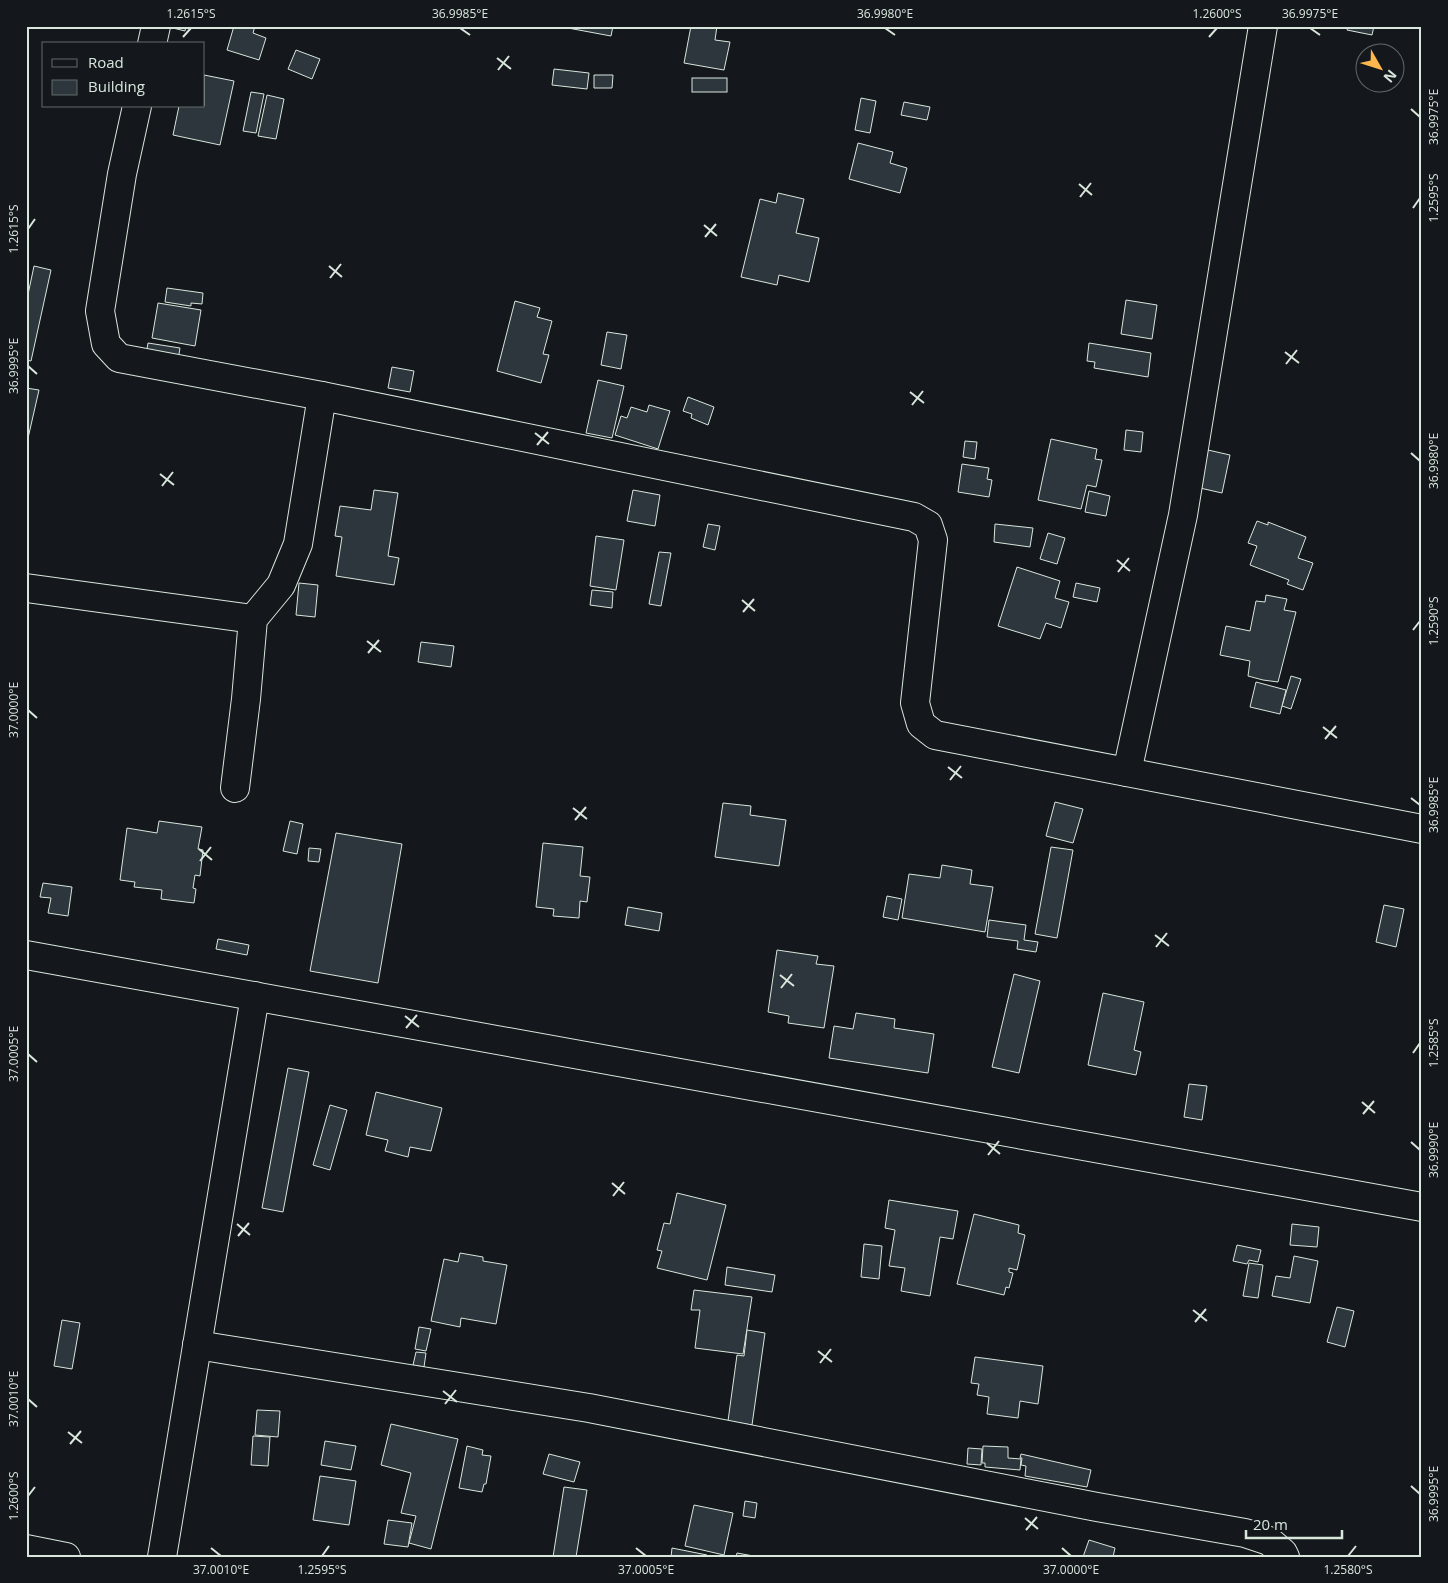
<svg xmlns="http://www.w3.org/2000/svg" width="1448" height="1583" font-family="'Open Sans',sans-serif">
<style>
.building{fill:#2c363c;stroke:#d8e6dc}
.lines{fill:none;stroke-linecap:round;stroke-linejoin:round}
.minor-casing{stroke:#d8e6dc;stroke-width:30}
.minor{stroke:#14181c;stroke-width:28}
.ticks{fill:none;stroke:#d8e6dc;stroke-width:2}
.neatline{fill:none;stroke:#d8e6dc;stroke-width:2}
.ticks-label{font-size:12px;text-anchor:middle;fill:#d8e6dc}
</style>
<rect width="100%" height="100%" fill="#14181c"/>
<!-- building -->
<g class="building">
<path d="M165,26H186L185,31Z"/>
<path d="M234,26H255L253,33L266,38L259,60L227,50Z"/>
<path d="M568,26H613L611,36L568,28Z"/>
<path d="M691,26H717L715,40L730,42L724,70L684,63Z"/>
<path d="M1348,26H1374L1372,35L1347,30Z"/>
<path d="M296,50L320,59L312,79L288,69Z"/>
<path d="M554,69L589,73L587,89L552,85Z"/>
<path d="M204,75L234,81L220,145L173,135L179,106H204Z"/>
<path d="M594,75H613L612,88H594Z"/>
<rect x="692" y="78" width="35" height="14"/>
<path d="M251,92L264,94L256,133L243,131Z"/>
<path d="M267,95L284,99L276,139L258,136Z"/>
<path d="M861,98L876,101L870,133L855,130Z"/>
<path d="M904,102L930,107L927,120L901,115Z"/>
<path d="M858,143L893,152L890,163L907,168L900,193L849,179Z"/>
<path d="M778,193L804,199L796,233L819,238L809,282L779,275L777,285L741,277L760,199L776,203Z"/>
<path d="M34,266L51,270L31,361L26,360V304Z"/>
<path d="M167,288L203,293L202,304L191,303V306L165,302Z"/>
<path d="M1126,300L1157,305L1152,339L1121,334Z"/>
<path d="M515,301L540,308L537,317L552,321L543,354L549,355L541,383L497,371Z"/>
<path d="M158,303L201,310L195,346L152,338Z"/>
<path d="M607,332L627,335L621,369L601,365Z"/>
<path d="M148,343L180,348L178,360L146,355Z"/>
<path d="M1089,343L1151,353L1148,377L1094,368L1095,362L1087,361Z"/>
<path d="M392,367L414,371L410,392L388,388Z"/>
<path d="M598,380L624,386L612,438L586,433Z"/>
<path d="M26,388L39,390L26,447Z"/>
<path d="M688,397L714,407L708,425L691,418L692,414L683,411Z"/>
<path d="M649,405L670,411L658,449L615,435L621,416L627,418L631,407L647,412Z"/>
<path d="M1126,430L1143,432L1141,452L1124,450Z"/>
<path d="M1051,439L1097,449L1095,459L1102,460L1096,487L1087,485L1081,509L1038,500Z"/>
<path d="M965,441L977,442L975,459L963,457Z"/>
<path d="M1208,450L1230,455L1222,493L1200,488Z"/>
<path d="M962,464L989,468L987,479L992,480L989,497L958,492Z"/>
<path d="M374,490L398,493L388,556L399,558L394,585L336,576L342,537L335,536L340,506L371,510Z"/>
<path d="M633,490L660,495L655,526L627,521Z"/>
<path d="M1089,491L1110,496L1106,516L1085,512Z"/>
<path d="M1257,521L1268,525V522L1306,537L1298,558L1313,563L1303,590L1287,584L1289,580L1250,565L1257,546L1248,543Z"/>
<path d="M708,524L720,526L715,550L703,547Z"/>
<path d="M995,524L1033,528L1030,547L994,542Z"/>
<path d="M1048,533L1065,538L1057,564L1040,559Z"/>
<path d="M596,536L624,540L616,590L590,586Z"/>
<path d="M659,552L671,553L661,606L649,604Z"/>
<path d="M1017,567L1060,581L1055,598L1069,602L1061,628L1046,623L1040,639L998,626Z"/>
<path d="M299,583L318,585L315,617L296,615Z"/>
<path d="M1076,583L1100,588L1097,602L1073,597Z"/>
<path d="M592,590L613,592L612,608L590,605Z"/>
<path d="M1266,595L1287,599L1284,610L1296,612L1278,682L1263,680L1248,676L1250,661L1220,655L1226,626L1250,631L1256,601L1265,602Z"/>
<path d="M421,642L454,646L451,667L418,662Z"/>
<path d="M1291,676L1301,679L1291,709L1282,706Z"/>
<path d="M1256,682L1286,690L1280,714L1250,707Z"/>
<path d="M1055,802L1083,809L1073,843L1046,836Z"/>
<path d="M723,803L751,806L750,815L786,820L779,866L715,857Z"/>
<path d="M159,821L202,827L198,849L203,850L200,876L195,875L193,888L196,889L194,903L161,899L162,890L134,887L135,882L120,880L127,828L157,833Z"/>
<path d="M290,821L303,824L297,854L283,851Z"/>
<path d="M336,833L402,844L378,983L310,971Z"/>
<path d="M543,843L583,847L580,876L590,877L587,902L580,901L579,918L553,916L554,909L536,907Z"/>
<path d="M1051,847L1073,850L1057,938L1035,934Z"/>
<path d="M309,848L321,849L319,862L308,861Z"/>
<path d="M942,865L972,870L970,884L993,887L985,932L902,918L909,874L940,878Z"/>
<path d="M43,883L72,887L68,916L48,913L51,898L40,897Z"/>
<path d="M887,896L902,899L898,920L883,917Z"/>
<path d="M1384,905L1404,909L1396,947L1376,942Z"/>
<path d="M628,907L662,913L659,931L625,925Z"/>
<path d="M989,920L1026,925L1024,940L1038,942L1036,952L1017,949L1018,941L987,937Z"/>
<path d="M218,939L249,945L247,955L216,949Z"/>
<path d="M777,950L818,956L816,964L834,966L824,1028L788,1023L789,1016L768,1012Z"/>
<path d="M1014,974L1040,981L1019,1073L992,1067Z"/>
<path d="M1103,993L1144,1002L1134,1050L1141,1052L1136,1075L1088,1065Z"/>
<path d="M856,1013L895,1019L894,1028L934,1034L928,1073L829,1058L834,1026L853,1029Z"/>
<path d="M288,1068L309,1072L283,1212L262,1208Z"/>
<path d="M1189,1084L1207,1086L1202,1120L1184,1117Z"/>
<path d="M376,1092L442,1108L431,1151L410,1147L408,1157L385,1151L388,1140L366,1135Z"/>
<path d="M330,1105L347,1110L330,1170L313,1165Z"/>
<path d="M677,1193L726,1205L707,1280L657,1268L662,1251L657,1250L664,1223L670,1224Z"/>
<path d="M889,1200L958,1211L953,1239L940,1237L930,1296L901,1291L905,1268L889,1266L895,1230L885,1228Z"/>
<path d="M974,1214L1019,1225L1018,1233L1025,1235L1017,1270L1009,1268V1272L1013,1273L1009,1288L1006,1287L1004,1295L957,1284Z"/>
<path d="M1292,1224L1319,1227L1317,1247L1290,1245Z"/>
<path d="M864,1244L882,1246L879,1279L861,1277Z"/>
<path d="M1237,1245L1261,1250L1258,1262L1249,1260L1247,1264L1233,1261Z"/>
<path d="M460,1253L483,1257V1261L507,1265L496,1324L461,1318L460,1327L431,1321L444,1259L458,1262Z"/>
<path d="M1294,1256L1318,1261L1310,1303L1272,1296L1276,1276L1290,1278Z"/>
<path d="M1249,1263L1263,1265L1258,1298L1243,1296Z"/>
<path d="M727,1267L775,1275L772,1292L725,1285Z"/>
<path d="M694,1290L752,1297L743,1354L695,1348L700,1310H691Z"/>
<path d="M1337,1307L1354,1311L1345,1347L1327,1342Z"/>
<path d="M62,1320L80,1323L72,1369L54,1366Z"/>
<path d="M419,1327L431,1329L426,1351L415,1349Z"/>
<path d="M747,1330L765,1333L752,1425L728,1421L737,1355L744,1356Z"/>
<path d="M416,1352L426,1353L424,1367L413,1365Z"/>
<path d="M975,1357L1043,1366L1038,1404L1020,1401L1018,1418L987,1414L989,1397L977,1395L979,1384L971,1383Z"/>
<path d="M257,1410L280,1411L278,1437L255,1435Z"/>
<path d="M391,1424L458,1439L431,1549L409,1543L416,1516L401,1513L411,1473L381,1465Z"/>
<path d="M253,1436L270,1437L268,1466L251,1465Z"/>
<path d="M325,1441L356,1446L351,1470L321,1465Z"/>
<path d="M467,1446L483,1450L482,1455L491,1456L486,1484H484L482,1492L459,1488Z"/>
<path d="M983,1446L1008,1447V1458L1021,1459L1020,1470L985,1467V1463H982Z"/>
<path d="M968,1448L982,1449L981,1465L967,1464Z"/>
<path d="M549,1454L580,1462L574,1482L543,1474Z"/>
<path d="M1021,1454L1091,1470L1087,1487L1025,1476L1026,1466L1021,1465L1022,1458H1020Z"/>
<path d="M320,1476L356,1481L349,1525L313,1520Z"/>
<path d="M564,1487L587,1490L576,1557H553Z"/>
<path d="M745,1501L757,1503L755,1518L743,1516Z"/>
<path d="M694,1505L733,1513L724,1555L685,1546Z"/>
<path d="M388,1520L412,1523L408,1547L384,1544Z"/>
<path d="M1089,1540L1115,1548L1113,1557H1083Z"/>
<path d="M672,1548L707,1555L706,1557H671Z"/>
<path d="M737,1553L759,1557H736Z"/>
</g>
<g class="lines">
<defs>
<g id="minor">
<path d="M152,44L156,26"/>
<path d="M137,106L122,174L100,311L106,344L119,358L322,396L914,517L928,525L933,540L915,703L921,724L935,735L1422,829"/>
<path d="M26,588L253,619"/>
<path d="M1127,772L1183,515L1263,26"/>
<path d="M235,788L246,699L253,619L281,585L298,544L322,396"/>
<path d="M26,955L1422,1207"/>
<path d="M197,1345L589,1408L1097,1507L1245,1533L1269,1541L1283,1553L1285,1557"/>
<path d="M26,1549L66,1557"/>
<path d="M162,1557L255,996"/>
</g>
</defs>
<!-- minor casing -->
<use href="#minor" class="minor-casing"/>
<!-- minor -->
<use href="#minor" class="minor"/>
</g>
<!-- ticks -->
<path class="ticks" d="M460,28L470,35M885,28L895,35M1310,28L1320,35M183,37L191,28M1209,37L1217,28M497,58L511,69M498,70L509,56M1411,109L1420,117M1079,184L1092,195M1080,197L1091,183M1413,208L1420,198M704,225L717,236M28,229L35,219M705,237L716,224M329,266L342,277M330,278L341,264M1285,352L1299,363M1286,364L1297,350M28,366L37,374M910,392L924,403M912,405L923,391M535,433L549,444M537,445L548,432M1411,453L1420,461M160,474L174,485M162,486L173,472M1117,560L1130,571M1118,572L1129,558M742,600L755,611M743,612L754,599M1413,630L1420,621M367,641L381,652M368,653L379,640M28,710L37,718M1323,727L1337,738M1325,739L1336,726M948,767L962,778M950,780L961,766M1411,798L1420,805M573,808L587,819M575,820L586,807M199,849L212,860M200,861L211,847M1155,935L1169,946M1156,947L1167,933M780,975L794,986M781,988L792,974M405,1016L419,1027M406,1028L417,1015M1413,1053L1420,1043M28,1054L37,1062M1362,1102L1375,1113M1363,1114L1374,1101M1411,1142L1420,1150M987,1143L1000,1154M988,1155L999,1141M612,1183L625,1194M613,1196L624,1182M237,1224L250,1235M238,1236L249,1223M1193,1310L1207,1321M1195,1322L1206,1309M818,1351L832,1362M820,1363L831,1349M443,1391L457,1402M28,1399L37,1407M445,1404L456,1390M68,1432L82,1443M70,1444L81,1431M1411,1486L1420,1494M28,1496L35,1487M1025,1518L1038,1529M1026,1530L1037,1517M211,1548L221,1556M636,1548L646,1556M1062,1548L1071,1556M322,1556L329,1546M1348,1556L1356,1546"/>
<!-- border -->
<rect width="1448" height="1583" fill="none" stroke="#14181c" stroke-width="55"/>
<!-- legend -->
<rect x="42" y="42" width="162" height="65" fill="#14181c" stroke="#626a69"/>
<rect x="52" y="59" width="25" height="8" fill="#14181c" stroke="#626a69"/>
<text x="88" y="68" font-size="15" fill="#d8e6dc">Road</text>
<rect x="52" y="80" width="25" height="15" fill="#2c363c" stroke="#626a69"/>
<text x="88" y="92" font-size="15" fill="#d8e6dc">Building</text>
<!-- north arrow -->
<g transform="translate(1380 68) rotate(129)"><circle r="24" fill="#14181c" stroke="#626a69"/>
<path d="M0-4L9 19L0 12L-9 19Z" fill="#ffb74d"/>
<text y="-8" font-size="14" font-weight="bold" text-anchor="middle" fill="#d8e6dc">N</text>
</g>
<!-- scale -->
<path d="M1246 1530v8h96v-8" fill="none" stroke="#d8e6dc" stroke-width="2.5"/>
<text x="1253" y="1530" font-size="15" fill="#d8e6dc" stroke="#14181c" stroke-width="4" paint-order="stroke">20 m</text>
<rect x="28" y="28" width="1392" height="1528" class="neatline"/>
<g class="ticks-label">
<text x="191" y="18">1.2615°S</text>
<text x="460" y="18">36.9985°E</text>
<text x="885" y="18">36.9980°E</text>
<text x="1217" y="18">1.2600°S</text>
<text x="1310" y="18">36.9975°E</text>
<text transform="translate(1434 117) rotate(-90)" y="4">36.9975°E</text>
<text transform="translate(1434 198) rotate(-90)" y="4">1.2595°S</text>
<text transform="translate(14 229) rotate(-90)" y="4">1.2615°S</text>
<text transform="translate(14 366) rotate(-90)" y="4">36.9995°E</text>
<text transform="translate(1434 461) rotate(-90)" y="4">36.9980°E</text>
<text transform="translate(1434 621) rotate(-90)" y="4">1.2590°S</text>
<text transform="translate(14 710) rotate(-90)" y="4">37.0000°E</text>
<text transform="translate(1434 805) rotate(-90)" y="4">36.9985°E</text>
<text transform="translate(1434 1043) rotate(-90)" y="4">1.2585°S</text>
<text transform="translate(14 1054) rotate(-90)" y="4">37.0005°E</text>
<text transform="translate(1434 1150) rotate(-90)" y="4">36.9990°E</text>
<text transform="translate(14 1399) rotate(-90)" y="4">37.0010°E</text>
<text transform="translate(1434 1494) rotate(-90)" y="4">36.9995°E</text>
<text transform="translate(14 1496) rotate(-90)" y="4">1.2600°S</text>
<text x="221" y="1574">37.0010°E</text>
<text x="322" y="1574">1.2595°S</text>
<text x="646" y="1574">37.0005°E</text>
<text x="1071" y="1574">37.0000°E</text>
<text x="1348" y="1574">1.2580°S</text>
</g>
</svg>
